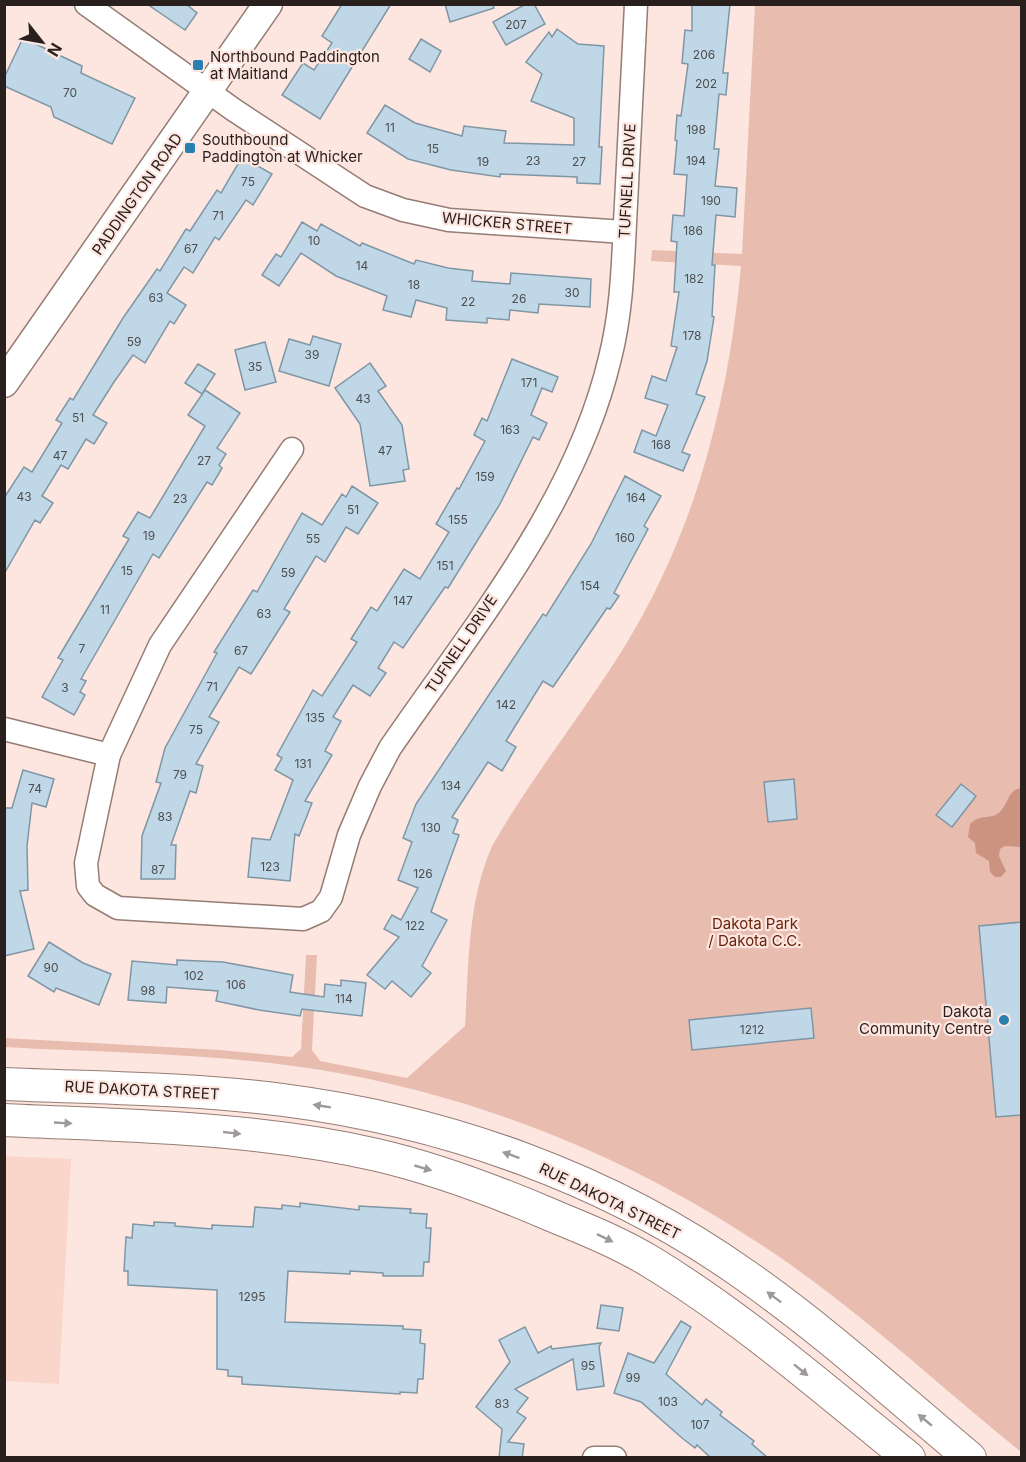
<svg xmlns="http://www.w3.org/2000/svg" width="1026" height="1462" font-family="Inter,sans-serif">
<style>
.built{fill:#fad5ca}
.green{fill:#e8bdb0}
.water{fill:#cc9381}
.building{fill:#bfd7e7;stroke:#7f96a5;stroke-width:1.5}
.lines{fill:none;stroke-linecap:round;stroke-linejoin:round}
.minor-casing{stroke:#957c74;stroke-width:25}
.tertiary-casing{stroke:#957c74;stroke-width:31}
.secondary-casing{stroke:#957c74;stroke-width:34}
.minor{stroke:#fff;stroke-width:22}
.tertiary{stroke:#fff;stroke-width:28}
.secondary{stroke:#fff;stroke-width:32}
.oneway{fill:#9f9a99}
.poi-dot{fill:#297faf;stroke:#fde6df;stroke-width:2}
.labels{text-anchor:middle;dominant-baseline:central;stroke-width:4.5;stroke-linejoin:round;paint-order:stroke}
.number-label{font-size:12px;fill:#4e4d4f}
.poi-label{font-size:15px;fill:#291f1c;stroke:#fde6df;text-anchor:start}
.street-label{font-size:15px;fill:#291f1c;stroke:#fde6df}
.park-label{font-size:15px;fill:#68240d;stroke:#fde6df}
</style>
<rect width="100%" height="100%" fill="#fde6df"/>
<!-- built -->
<path class="built" d="M4,1156L71,1159L59,1384L5,1381Z"/>
<!-- green -->
<path class="green" d="M755,5H1021V1452C936,1383 852,1304 760,1244C627,1156 478,1096 321,1070C217,1053 109,1053 5,1047L4,1038L220,1050L292,1057L301,1049L306,955H317L312,1050L320,1061L407,1078L465,1026C469,964 467,904 492,846C531,778 581,716 623,649C696,531 728,403 741,266L651,261L652,250L742,254Z"/>
<!-- water -->
<path class="water" d="M1021,788V847L1005,846L1000,849L999,856L1006,871L1001,877H995L990,872L989,861L976,853L975,843L968,837L970,824C981,813 992,820 1000,812C1009,803 1007,791 1021,788Z"/>
<!-- building -->
<g class="building">
<path d="M147,4H186L197,13L185,30Z"/>
<path d="M342,4H391L320,119L282,95L303,63L314,70L332,43L322,36Z"/>
<path d="M445,4H493L494,8L450,22Z"/>
<path d="M526,4H534L545,24L506,45L493,22Z"/>
<path d="M692,4H730L723,73H728L726,95L719,94L714,149H719L715,186L737,188L735,217L716,215L712,265H715L712,316L714,317L707,361L696,394L705,397L682,452L690,455L683,471L634,452L642,430L656,436L668,405L645,398L652,376L666,381L677,347L671,346L679,292H674L677,242L671,241L673,215L684,216L687,175L674,174L677,141L675,140L677,115L681,116L688,64L682,63L685,30L692,31Z"/>
<path d="M557,29L578,44L604,46L599,147H602L600,184L577,183V177L500,174V177L451,170L408,159L367,133L385,105L415,123L462,136L464,126L506,131L504,143L574,145V118L531,101L542,74L526,62L549,32L552,37Z"/>
<path d="M23,38L82,66L81,73L135,98L112,144L54,117L51,107L4,86V78Z"/>
<path d="M421,39L441,51L430,72L409,59Z"/>
<path d="M242,157L272,174L253,205L246,200L219,240L215,237L193,273L184,267L167,293L186,305L174,324L170,321L145,363L133,355L114,382L93,415L107,423L94,444L86,439L68,469L61,465L42,496L53,503L40,523L35,520L4,574V498L24,467L32,472L62,423L56,420L70,398L73,400L123,318L157,269L160,271L186,229L190,231L217,190L221,193Z"/>
<path d="M302,222L317,231L321,224L360,246L362,243L414,264L416,260L448,268L473,271L472,281L510,284L511,273L591,279L590,307L539,304L538,313L510,310L509,320L487,318V323L446,320L447,308L416,300L411,317L383,310L387,296L336,276L301,253L279,286L262,275L276,254L281,257Z"/>
<path d="M313,336L341,344L329,386L279,371L289,339L310,345Z"/>
<path d="M265,342L276,382L245,390L235,350Z"/>
<path d="M512,359L558,377L552,392L542,388L531,415L547,423L539,440L533,437L500,504L448,588L445,587L403,648L394,642L378,668L386,673L370,696L353,685L333,717L341,721L325,751L332,755L305,801L312,803L299,836L295,834L290,881L248,877L252,838L270,840L293,780L275,770L282,758L277,755L313,690L322,696L357,642L351,639L371,607L377,611L404,569L420,579L449,532L436,524L457,488L459,489L485,441L474,435L482,418L487,421Z"/>
<path d="M370,363L386,386L378,391L402,425L409,469L403,470L405,481L370,486L360,424L335,388Z"/>
<path d="M198,364L215,374L202,394L185,383Z"/>
<path d="M205,390L240,413L217,448L226,454L219,465L222,468L212,485L207,482L159,558L153,554L81,679L86,681L80,692L85,695L74,715L42,697L63,660L58,658L129,539L123,536L138,512L150,518L205,426L188,415Z"/>
<path d="M625,476L661,496L644,526L648,529L614,593L619,596L610,609L607,608L553,687L543,681L506,741L516,747L502,771L488,762L452,817L458,820L453,833L459,835L431,912L447,920L422,966L431,973L411,997L392,981L385,989L367,975L399,937L384,929L392,915L401,920L418,888L398,880L412,842L403,838L416,804L543,614L546,616L591,544Z"/>
<path d="M352,486L378,503L358,534L346,527L325,562L316,556L284,609L290,612L251,674L239,667L209,717L219,722L196,764L203,766L196,793L190,791L171,845H176L175,879H141L142,836L161,783L156,782L165,748L217,653L214,652L253,590L257,592L302,513L322,525L342,494L346,497Z"/>
<path d="M23,770L54,779L46,807L32,803L27,846L28,890L20,891L34,949L4,956V808H12Z"/>
<path d="M794,779L797,819L768,822L764,782Z"/>
<path d="M961,784L976,796L952,827L936,815Z"/>
<path d="M1022,922V1115L996,1117L979,926Z"/>
<path d="M49,942L83,963L111,974L99,1005L56,988L54,992L28,976Z"/>
<path d="M177,960L223,962L293,975L290,992L324,997L325,984L341,986V980L366,983L362,1016L302,1009L300,1016L259,1010L216,1001L218,991L167,987L166,1003L128,1000L132,961L177,965Z"/>
<path d="M811,1008L814,1038L692,1050L689,1020Z"/>
<path d="M300,1203L359,1210V1206L411,1209L410,1213L427,1214L426,1228H431L429,1262H424L423,1276H383V1273L350,1271V1274L288,1271L286,1304L285,1322L403,1326V1329L421,1330L420,1343L425,1344L423,1379H418L417,1393L400,1392V1394L242,1384V1377L228,1376V1370L217,1369V1290L128,1285V1271H124L126,1237L132,1238L133,1224L154,1226V1222L175,1223V1226L212,1229V1225L253,1227L255,1207L282,1209V1205L300,1207Z"/>
<path d="M601,1305L623,1308L619,1331L597,1328Z"/>
<path d="M681,1321L691,1327L666,1374L702,1405L706,1399L722,1412L720,1415L754,1441L752,1444L768,1458H711L697,1445L695,1448L682,1438L641,1402L614,1393L628,1353L654,1363Z"/>
<path d="M525,1327L538,1353L551,1346L552,1349L601,1343L599,1347L604,1386L577,1390L573,1359L515,1389L528,1398L517,1412L526,1418L508,1442L524,1444L522,1458H499L502,1429L476,1407L510,1362L499,1340Z"/>
</g>
<g class="lines">
<defs>
<g id="minor">
<path d="M86,4L234,110L365,196L403,210L449,220L624,232"/>
<path d="M292,449L160,645L109,755L86,863L88,886L95,895L118,908L303,919L321,911L331,897L349,835L370,786L390,748C473,627 576,503 610,358C623,307 623,256 626,204C629,138 633,71 636,4"/>
<path d="M4,729L109,755"/>
<path d="M594,1458H615"/>
</g>
<path id="tertiary" d="M4,383L268,4"/>
<g id="secondary">
<path d="M4,1084C97,1088 191,1088 283,1100C446,1121 610,1179 745,1275C824,1330 896,1396 970,1458"/>
<path d="M4,1120C128,1126 255,1127 377,1155C437,1169 495,1191 551,1215C585,1229 620,1243 651,1262C743,1318 825,1390 909,1458"/>
</g>
</defs>
<!-- minor casing -->
<use href="#minor" class="minor-casing"/>
<!-- tertiary casing -->
<use href="#tertiary" class="tertiary-casing"/>
<!-- secondary casing -->
<use href="#secondary" class="secondary-casing"/>
<!-- minor -->
<use href="#minor" class="minor"/>
<!-- tertiary -->
<use href="#tertiary" class="tertiary"/>
<!-- secondary -->
<use href="#secondary" class="secondary"/>
</g>
<!-- one-way arrows -->
<defs><path id="oneway-solid" d="M-6-.8H1V-3.2L6.5 0L1 3.2V.8H-6Z" transform="scale(1.5)"/></defs>
<g class="oneway">
<use href="#oneway-solid" transform="translate(322 1106) rotate(-171)"/>
<use href="#oneway-solid" transform="translate(63 1123) rotate(3)"/>
<use href="#oneway-solid" transform="translate(232 1133) rotate(6)"/>
<use href="#oneway-solid" transform="translate(511 1155) rotate(-160)"/>
<use href="#oneway-solid" transform="translate(423 1168) rotate(16)"/>
<use href="#oneway-solid" transform="translate(605 1238) rotate(26)"/>
<use href="#oneway-solid" transform="translate(774 1297) rotate(-143)"/>
<use href="#oneway-solid" transform="translate(801 1370) rotate(39)"/>
<use href="#oneway-solid" transform="translate(925 1420) rotate(-140)"/>
</g>
<!-- markers -->
<g class="poi-dot">
<rect x="192" y="59" width="12" height="12" rx="3"/>
<rect x="184" y="142" width="12" height="12" rx="3"/>
<circle cx="1004" cy="1020" r="6"/>
</g>
<g class="labels">
<!-- number labels -->
<g class="number-label">
<text x="516" y="24">207</text>
<text x="704" y="54">206</text>
<text x="706" y="83">202</text>
<text x="70" y="92">70</text>
<text x="390" y="127">11</text>
<text x="696" y="129">198</text>
<text x="433" y="148">15</text>
<text x="533" y="160">23</text>
<text x="696" y="160">194</text>
<text x="483" y="161">19</text>
<text x="579" y="161">27</text>
<text x="248" y="181">75</text>
<text x="711" y="200">190</text>
<text x="218" y="215">71</text>
<text x="693" y="230">186</text>
<text x="314" y="240">10</text>
<text x="191" y="248">67</text>
<text x="362" y="265">14</text>
<text x="694" y="278">182</text>
<text x="414" y="284">18</text>
<text x="572" y="292">30</text>
<text x="156" y="297">63</text>
<text x="519" y="298">26</text>
<text x="468" y="301">22</text>
<text x="692" y="335">178</text>
<text x="134" y="341">59</text>
<text x="312" y="354">39</text>
<text x="255" y="366">35</text>
<text x="529" y="382">171</text>
<text x="363" y="398">43</text>
<text x="78" y="417">51</text>
<text x="510" y="429">163</text>
<text x="661" y="444">168</text>
<text x="385" y="450">47</text>
<text x="60" y="455">47</text>
<text x="204" y="460">27</text>
<text x="485" y="476">159</text>
<text x="24" y="496">43</text>
<text x="636" y="497">164</text>
<text x="180" y="498">23</text>
<text x="353" y="509">51</text>
<text x="458" y="519">155</text>
<text x="149" y="535">19</text>
<text x="625" y="537">160</text>
<text x="313" y="538">55</text>
<text x="445" y="565">151</text>
<text x="127" y="570">15</text>
<text x="288" y="572">59</text>
<text x="590" y="585">154</text>
<text x="403" y="600">147</text>
<text x="105" y="609">11</text>
<text x="264" y="613">63</text>
<text x="82" y="648">7</text>
<text x="241" y="650">67</text>
<text x="212" y="686">71</text>
<text x="65" y="687">3</text>
<text x="506" y="704">142</text>
<text x="315" y="717">135</text>
<text x="196" y="729">75</text>
<text x="303" y="763">131</text>
<text x="180" y="774">79</text>
<text x="451" y="785">134</text>
<text x="35" y="788">74</text>
<text x="165" y="816">83</text>
<text x="431" y="827">130</text>
<text x="270" y="866">123</text>
<text x="158" y="869">87</text>
<text x="423" y="873">126</text>
<text x="415" y="925">122</text>
<text x="51" y="967">90</text>
<text x="194" y="975">102</text>
<text x="236" y="984">106</text>
<text x="148" y="990">98</text>
<text x="344" y="998">114</text>
<text x="752" y="1029">1212</text>
<text x="252" y="1296">1295</text>
<text x="588" y="1365">95</text>
<text x="633" y="1377">99</text>
<text x="668" y="1401">103</text>
<text x="502" y="1403">83</text>
<text x="700" y="1424">107</text>
</g>
<!-- poi labels -->
<g class="poi-label">
<text x="210" y="56">Northbound Paddington<tspan x="210" dy="17">at Maitland</tspan></text>
<text x="202" y="139">Southbound<tspan x="202" dy="17">Paddington at Whicker</tspan></text>
<text x="992" y="1011" text-anchor="end">Dakota<tspan x="992" dy="17">Community Centre</tspan></text>
</g>
<!-- street labels -->
<g class="street-label">
<text transform="translate(627 181) rotate(-87)">TUFNELL DRIVE</text>
<text transform="translate(137 194) rotate(-55)">PADDINGTON ROAD</text>
<text transform="translate(507 223) rotate(5)">WHICKER STREET</text>
<text transform="translate(461 644) rotate(-56)">TUFNELL DRIVE</text>
<text transform="translate(142 1090) rotate(3)">RUE DAKOTA STREET</text>
<text transform="translate(610 1201) rotate(26)">RUE DAKOTA STREET</text>
</g>
<!-- park labels -->
<g class="park-label">
<text x="755" y="923">Dakota Park<tspan x="755" dy="17">/ Dakota C.C.</tspan></text>
</g>
</g>
<!-- border -->
<rect width="1026" height="1462" fill="none" stroke="#291f1c" stroke-width="12"/>
<!-- north arrow -->
<g transform="translate(42 42) rotate(121)" stroke="#fde6df" stroke-width="4.5" paint-order="stroke">
<path d="M0-4.5L10 22L0 15L-10 22Z" fill="#291f1c"/>
<text y="-9" font-size="16" font-weight="bold" text-anchor="middle" fill="#291f1c">N</text>
</g>
</svg>
